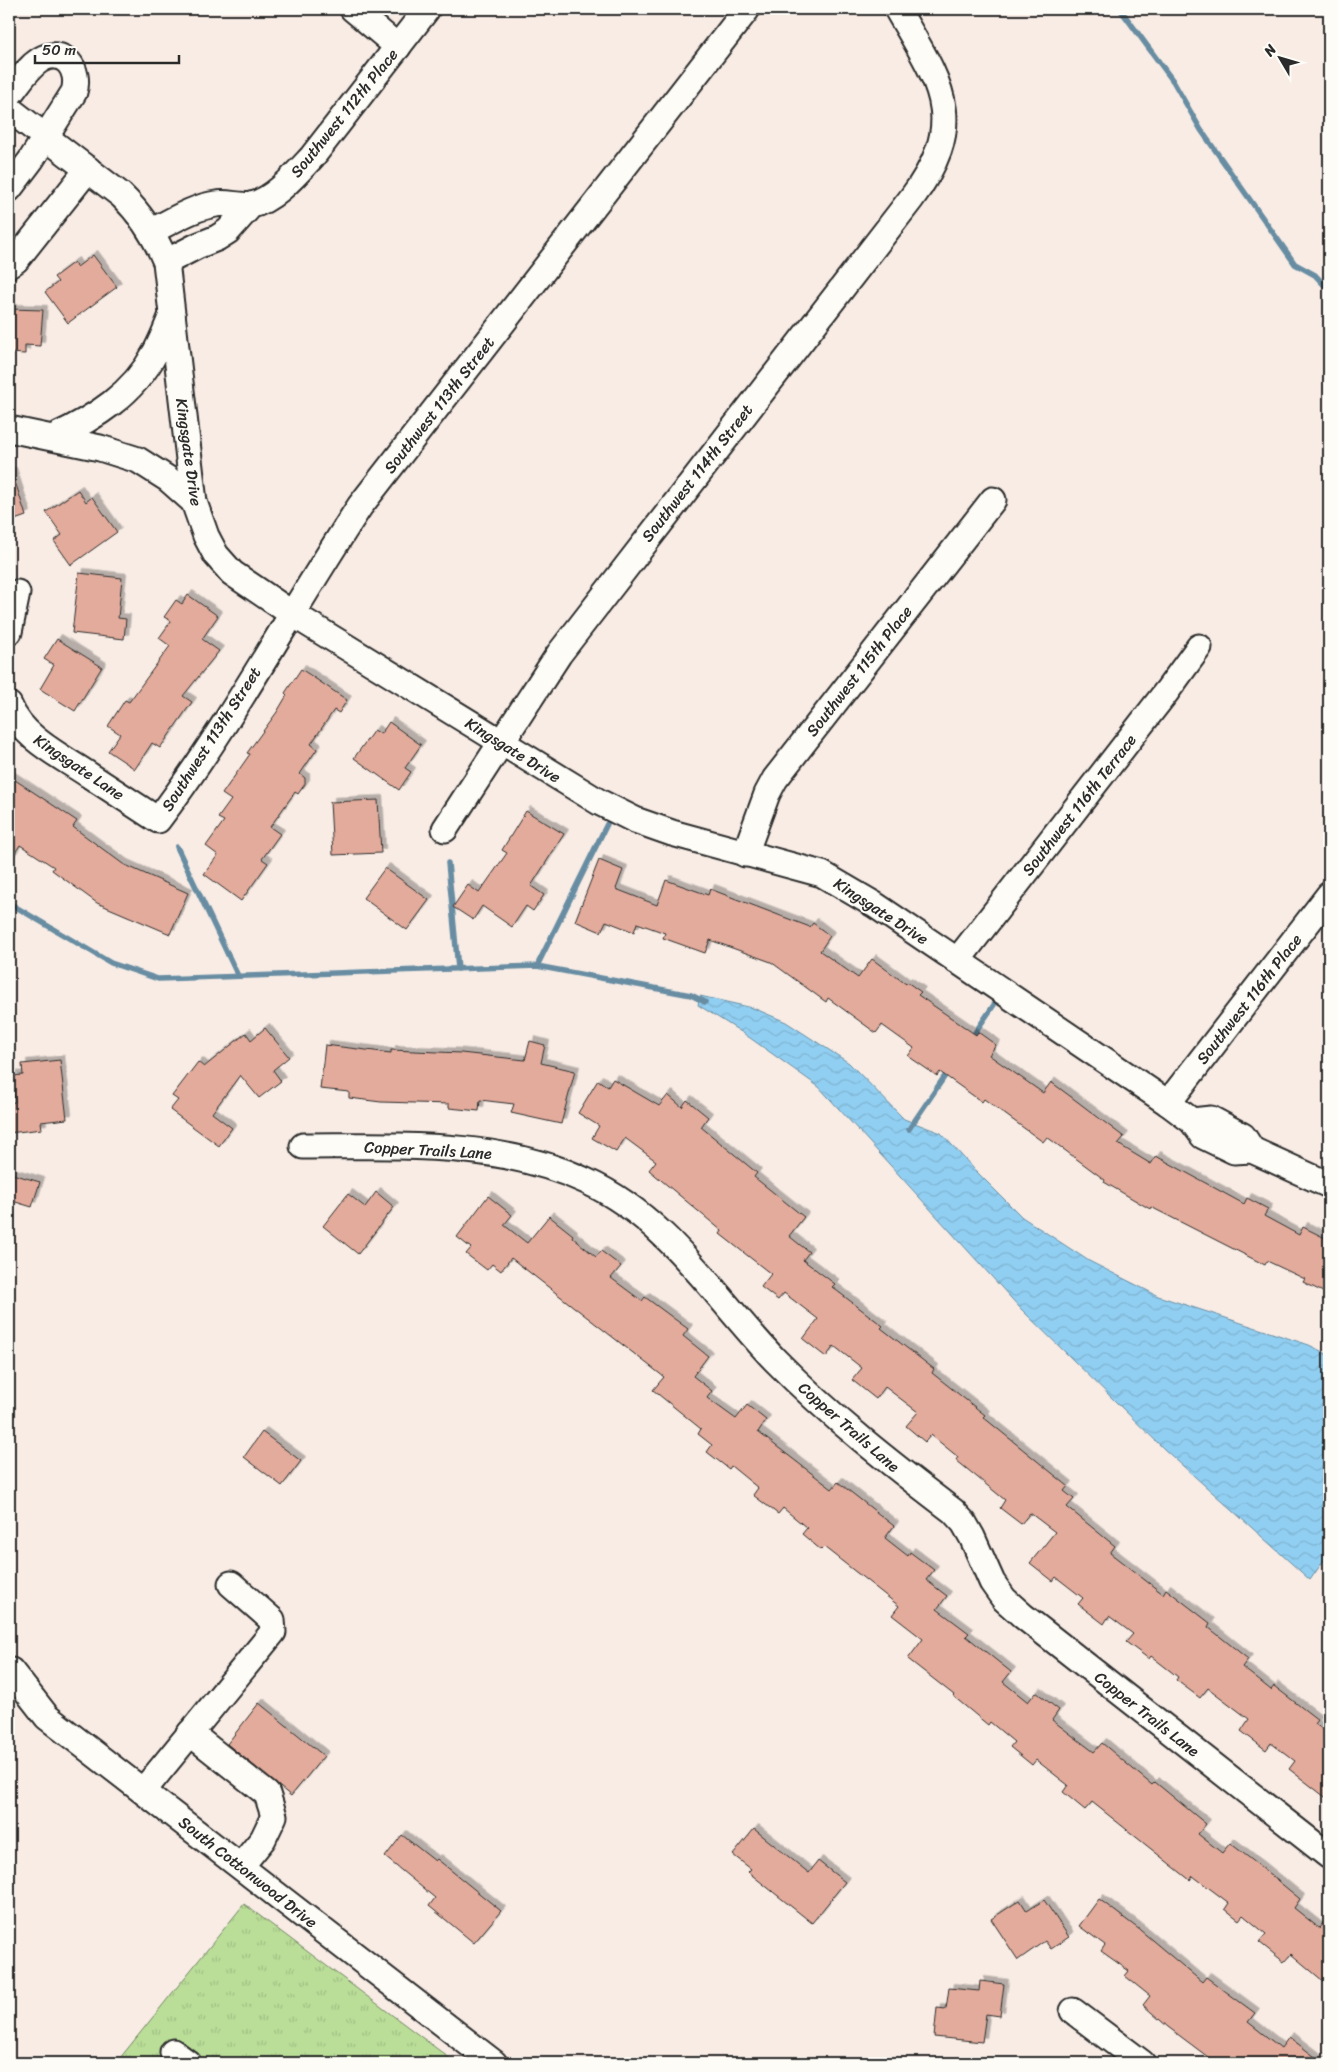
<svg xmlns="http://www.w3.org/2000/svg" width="1338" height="2072" font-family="Sriracha,sans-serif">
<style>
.grass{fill:url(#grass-tufts);stroke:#728462}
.water{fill:url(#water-waves);stroke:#688da2}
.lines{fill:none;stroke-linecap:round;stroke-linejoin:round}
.stream{stroke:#688da2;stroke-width:5.5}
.building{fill:#e3ab9b;stroke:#2b2b2b;filter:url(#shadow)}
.minor-casing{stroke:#2b2b2b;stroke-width:29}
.minor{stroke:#fdfcf7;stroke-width:25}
.labels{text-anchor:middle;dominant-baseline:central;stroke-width:4;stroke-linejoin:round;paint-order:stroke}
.street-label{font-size:16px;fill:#2b2b2b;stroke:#fdfcf7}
</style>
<defs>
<pattern id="grass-tufts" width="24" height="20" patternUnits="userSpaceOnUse" patternTransform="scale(1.25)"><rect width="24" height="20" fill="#bade98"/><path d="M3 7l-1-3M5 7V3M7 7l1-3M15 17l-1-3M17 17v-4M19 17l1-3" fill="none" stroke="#a0bf83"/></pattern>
<pattern id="water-waves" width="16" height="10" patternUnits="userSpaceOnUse" patternTransform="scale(1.25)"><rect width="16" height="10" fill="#91cff2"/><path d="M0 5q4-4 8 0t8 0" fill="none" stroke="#7db2d0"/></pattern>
<filter id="shadow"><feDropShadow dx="4.5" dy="-4.5" stdDeviation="0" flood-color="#0004"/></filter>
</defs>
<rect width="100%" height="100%" fill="#f8ece5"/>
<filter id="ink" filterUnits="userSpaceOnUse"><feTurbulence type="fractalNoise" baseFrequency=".02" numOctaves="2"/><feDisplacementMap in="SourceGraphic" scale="10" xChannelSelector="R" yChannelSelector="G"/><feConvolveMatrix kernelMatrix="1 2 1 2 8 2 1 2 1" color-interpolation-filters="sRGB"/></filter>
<g filter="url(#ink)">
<!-- grass -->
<path class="grass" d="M244,1904L456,2063H116Z"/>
<!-- water -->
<path class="water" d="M700,996L753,1008L786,1022L849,1063L904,1119L941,1133L974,1169L1022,1217L1089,1261L1158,1296L1309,1345L1329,1355V1553L1310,1580L1164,1449L1021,1309L819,1087L743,1033L698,1005Z"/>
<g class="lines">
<!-- stream -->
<g class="stream">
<path d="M1120,9L1173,81L1201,130L1295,264L1315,275L1329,290"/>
<path d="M177,847L238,976"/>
<path d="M448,863L458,969"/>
<path d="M9,903L111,963L158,979L537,966L691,995L705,1002"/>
<path d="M537,966L607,824"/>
<path d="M970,1040L1000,996"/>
<path d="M909,1129L949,1070"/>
</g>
</g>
<!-- building -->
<g class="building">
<path d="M93,255L117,287L68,323L45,292L58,282L54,277L74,262L77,267Z"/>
<path d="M9,309L43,310L40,346L25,345V354L9,353Z"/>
<path d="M9,472H12L26,516L9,522Z"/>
<path d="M78,490L86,502L92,497L117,532L71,565L54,541L62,535L46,512Z"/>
<path d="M79,573L122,578L118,618L126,619L124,639L72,633Z"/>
<path d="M188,595L218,616L202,639L219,651L183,696L192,702L160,748L152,743L135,769L108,751L120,734L108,726L125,700L129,702L170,646L159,638L171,621L164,617L176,600L182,604Z"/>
<path d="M57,639L102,667L75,711L40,689L54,665L44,659Z"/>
<path d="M301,669L347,700L339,713L334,710L311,744L317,749L300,774L305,778V784L298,794L295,792L270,827L280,834L262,859L268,863L241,901L204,874L218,855L206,846L224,821L218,818L231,800L222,794L250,754L247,753L277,712L287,695L285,693Z"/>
<path d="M389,722L421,745L405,768L411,772L399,790L354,758L374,730L381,734Z"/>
<path d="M9,776L77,821L73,827L123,864L188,893L170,934L97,903L52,870L54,867L20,845L9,862Z"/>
<path d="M378,800L381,853L333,855L330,802Z"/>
<path d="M526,811L564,834L531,886L544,895L533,911L526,906L512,927L482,906L473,920L453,907L468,885L479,893L507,853L502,850Z"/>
<path d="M599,860L623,870L616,889L657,905L666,880L708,895L710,889L810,927L813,923L830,936L820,951L858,978L872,959L906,984L907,982L921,992L918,995L976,1035L978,1032L996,1045L989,1055L1043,1093L1051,1082L1074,1099L1124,1137L1118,1144L1151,1164L1156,1156L1244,1204L1247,1198L1268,1209L1264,1216L1299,1235L1303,1227L1329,1240V1278L1323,1292L1303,1282L1305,1279L1267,1261L1265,1265L1151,1207L1150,1209L1104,1182L1105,1180L1047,1137L1043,1142L984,1099L982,1102L940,1072L937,1076L908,1056L914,1048L882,1025L876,1033L828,998L826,1002L771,962L710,940L705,953L663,938L665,933L637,923L634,932L606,921L601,932L575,921Z"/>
<path d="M385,868L429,900L407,930L363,898Z"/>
<path d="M265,1028L289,1057L273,1070L281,1081L259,1098L240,1075L212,1113L232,1128L219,1146L170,1110L178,1100L172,1096L198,1062L204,1067L246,1033L251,1040Z"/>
<path d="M530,1041L545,1045L541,1063L575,1071L561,1124L511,1113L514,1104L480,1100L479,1111L449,1108V1104L381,1102L349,1098V1092L320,1089L325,1045L391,1053V1050L461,1053L525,1060Z"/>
<path d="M60,1060L67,1119L41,1122L42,1129L9,1133V1103L15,1102L12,1076L23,1075L22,1064Z"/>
<path d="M613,1079L659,1106L668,1095L682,1107L687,1100L708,1117L701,1127L757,1173L754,1177L804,1217L789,1236L809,1252L803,1260L835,1284L832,1287L883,1326L881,1328L934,1369L932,1373L985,1415L983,1417L1068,1486L1064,1491L1074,1499L1067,1507L1115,1546L1110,1553L1163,1594L1166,1589L1210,1623L1208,1627L1248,1659L1242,1667L1271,1690L1274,1686L1318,1720L1315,1724L1329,1734V1800L1289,1769L1295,1761L1271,1743L1266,1750L1241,1731L1249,1719L1208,1688L1200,1698L1176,1680L1178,1677L1151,1656L1149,1659L1126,1642L1133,1634L1109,1616L1104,1624L1078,1604L1083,1598L1056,1577L1053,1581L1030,1563L1055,1532L1030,1513L1021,1524L1000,1508L1005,1500L956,1460L958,1457L931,1435L925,1442L906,1426L918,1412L885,1387L876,1399L852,1380L862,1368L834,1346L826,1357L803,1339L818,1319L784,1293L778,1300L761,1287L771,1274L720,1234L722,1231L649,1170L656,1161L625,1138L616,1152L592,1138L599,1126L578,1113L598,1080L608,1087Z"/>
<path d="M9,1173L40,1182L32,1207L9,1200Z"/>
<path d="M376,1192L394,1207L358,1254L323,1226L348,1194L365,1207Z"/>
<path d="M488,1196L512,1215L504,1225L527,1243L549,1216L573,1235L572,1237L596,1257L601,1251L621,1266L611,1278L642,1301L645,1297L688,1329L683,1336L708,1356L693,1376L712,1391L707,1398L736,1419L747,1405L766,1420L758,1432L832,1489L838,1482L894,1526L885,1538L908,1556L910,1552L934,1570L926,1580L947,1596L937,1609L969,1633L966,1636L1011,1672L1003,1682L1028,1702L1036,1692L1059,1710L1052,1720L1094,1752L1102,1743L1152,1785L1155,1782L1206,1824L1198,1834L1222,1853L1230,1843L1261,1867L1300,1899L1294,1908L1319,1928L1329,1915V1986L1291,1954L1284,1962L1259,1942L1266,1934L1243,1915L1239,1920L1225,1909L1229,1903L1193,1876L1190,1880L1092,1802L1085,1810L1063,1792L1068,1785L1036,1760L1032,1765L1010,1747L1014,1742L990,1722L988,1725L953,1696L954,1695L908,1659L923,1639L892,1615L899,1606L824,1547L821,1550L802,1534L807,1528L783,1508L778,1514L753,1495L758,1488L731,1466L729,1469L707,1452L712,1445L698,1434L701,1429L653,1390L664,1377L511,1258L501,1271L492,1264L487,1270L466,1254L471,1248L457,1237Z"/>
<path d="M262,1432L301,1461L282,1486L244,1457Z"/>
<path d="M259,1703L324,1756L291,1796L227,1744Z"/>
<path d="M754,1829L809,1873L818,1861L845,1882L812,1923L748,1872L751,1869L733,1855Z"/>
<path d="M402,1835L435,1861L437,1859L501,1911L474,1943L429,1906L435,1898L385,1857Z"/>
<path d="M1099,1899L1140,1930L1202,1982L1206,1977L1255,2013L1248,2022L1281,2048L1289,2037L1323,2063H1216L1168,2027L1143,2005L1150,1996L1125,1976L1129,1971L1101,1951L1105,1945L1079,1926Z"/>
<path d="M1020,1900L1027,1911L1044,1900L1069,1937L1051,1949L1045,1941L1018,1960L991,1919Z"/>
<path d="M980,1981L1004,1984L1000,2016L986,2014L982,2042L934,2037L937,2008L946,2009L949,1988L979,1991Z"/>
</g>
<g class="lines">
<defs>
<g id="minor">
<path d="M353,9L398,47"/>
<path d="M9,95C19,83 27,68 40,60C64,46 81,70 74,92L31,160L9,189"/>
<path d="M9,109L121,195C142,215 155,236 166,262L194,502L206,536L216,555L232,573L291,613L599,802L635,820L672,833L822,874L875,905L1168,1103L1192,1121L1203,1136L1234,1151L1252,1150L1329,1185"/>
<path d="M152,231C172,221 194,207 216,204C228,202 240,207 251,205C273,201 297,173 312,157L427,9"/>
<path d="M166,262L197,246L217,238L228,231L251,205"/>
<path d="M9,265L16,260L88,169"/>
<path d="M9,429L100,448L138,460L168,479L194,502"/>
<path d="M54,437C95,418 133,394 155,353C162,341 167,327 172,315"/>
<path d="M9,632L17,593"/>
<path d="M9,705C22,738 61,756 89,775C112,790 135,805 158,820C233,721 291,610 360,506L747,9"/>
<path d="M445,829L559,654L911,199C970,120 940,84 897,9"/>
<path d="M745,854L767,794L775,779L993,500"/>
<path d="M957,961L1167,691L1199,647"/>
<path d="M1168,1103L1329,895"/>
<path d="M1192,1121L1211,1119L1243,1136L1252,1150"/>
<path d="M303,1146C397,1146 499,1140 586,1181C669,1219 715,1298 776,1361C831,1417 891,1464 953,1511L964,1523L972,1537L992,1582L1004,1599L1023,1616L1329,1856"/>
<path d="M11,1671L47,1717L494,2063"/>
<path d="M190,1733L267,1794L274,1816L263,1839L241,1866"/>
<path d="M143,1791L273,1632L272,1620L231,1584"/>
<path d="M1073,2011L1142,2063"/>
<path d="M173,2052L188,2063"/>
</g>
</defs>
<!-- minor casing -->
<use href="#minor" class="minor-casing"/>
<!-- minor -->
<use href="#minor" class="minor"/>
</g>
</g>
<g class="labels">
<!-- street labels -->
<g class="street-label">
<text transform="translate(344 113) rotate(-51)">Southwest 112th Place</text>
<text transform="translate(439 405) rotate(-52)">Southwest 113th Street</text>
<text transform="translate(189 452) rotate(82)">Kingsgate Drive</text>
<text transform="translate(697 473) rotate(-52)">Southwest 114th Street</text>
<text transform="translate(859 671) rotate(-52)">Southwest 115th Place</text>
<text transform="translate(211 739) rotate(-57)">Southwest 113th Street</text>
<text transform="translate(513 750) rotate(32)">Kingsgate Drive</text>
<text transform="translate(79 767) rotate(34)">Kingsgate Lane</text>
<text transform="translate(1079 805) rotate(-52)">Southwest 116th Terrace</text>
<text transform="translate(881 911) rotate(33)">Kingsgate Drive</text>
<text transform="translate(1249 999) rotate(-52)">Southwest 116th Place</text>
<text transform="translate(428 1150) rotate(3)">Copper Trails Lane</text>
<text transform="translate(849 1427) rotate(41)">Copper Trails Lane</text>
<text transform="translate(1147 1714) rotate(38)">Copper Trails Lane</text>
<text transform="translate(248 1872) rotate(38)">South Cottonwood Drive</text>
</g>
</g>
<!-- margin -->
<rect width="1338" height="2072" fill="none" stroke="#fdfcf7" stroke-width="30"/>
<rect x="15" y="15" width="1308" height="2042" fill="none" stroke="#2b2b2b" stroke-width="2" filter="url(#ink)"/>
<!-- north arrow -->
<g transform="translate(1280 58) rotate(308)" stroke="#fdfcf7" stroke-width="4" paint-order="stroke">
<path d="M0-4L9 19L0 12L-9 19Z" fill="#2b2b2b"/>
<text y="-8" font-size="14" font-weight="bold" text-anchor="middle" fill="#2b2b2b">N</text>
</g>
<!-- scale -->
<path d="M35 55v8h144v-8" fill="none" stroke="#2b2b2b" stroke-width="2.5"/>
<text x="42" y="55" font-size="15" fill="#2b2b2b" stroke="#fdfcf7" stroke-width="4" paint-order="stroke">50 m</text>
</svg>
